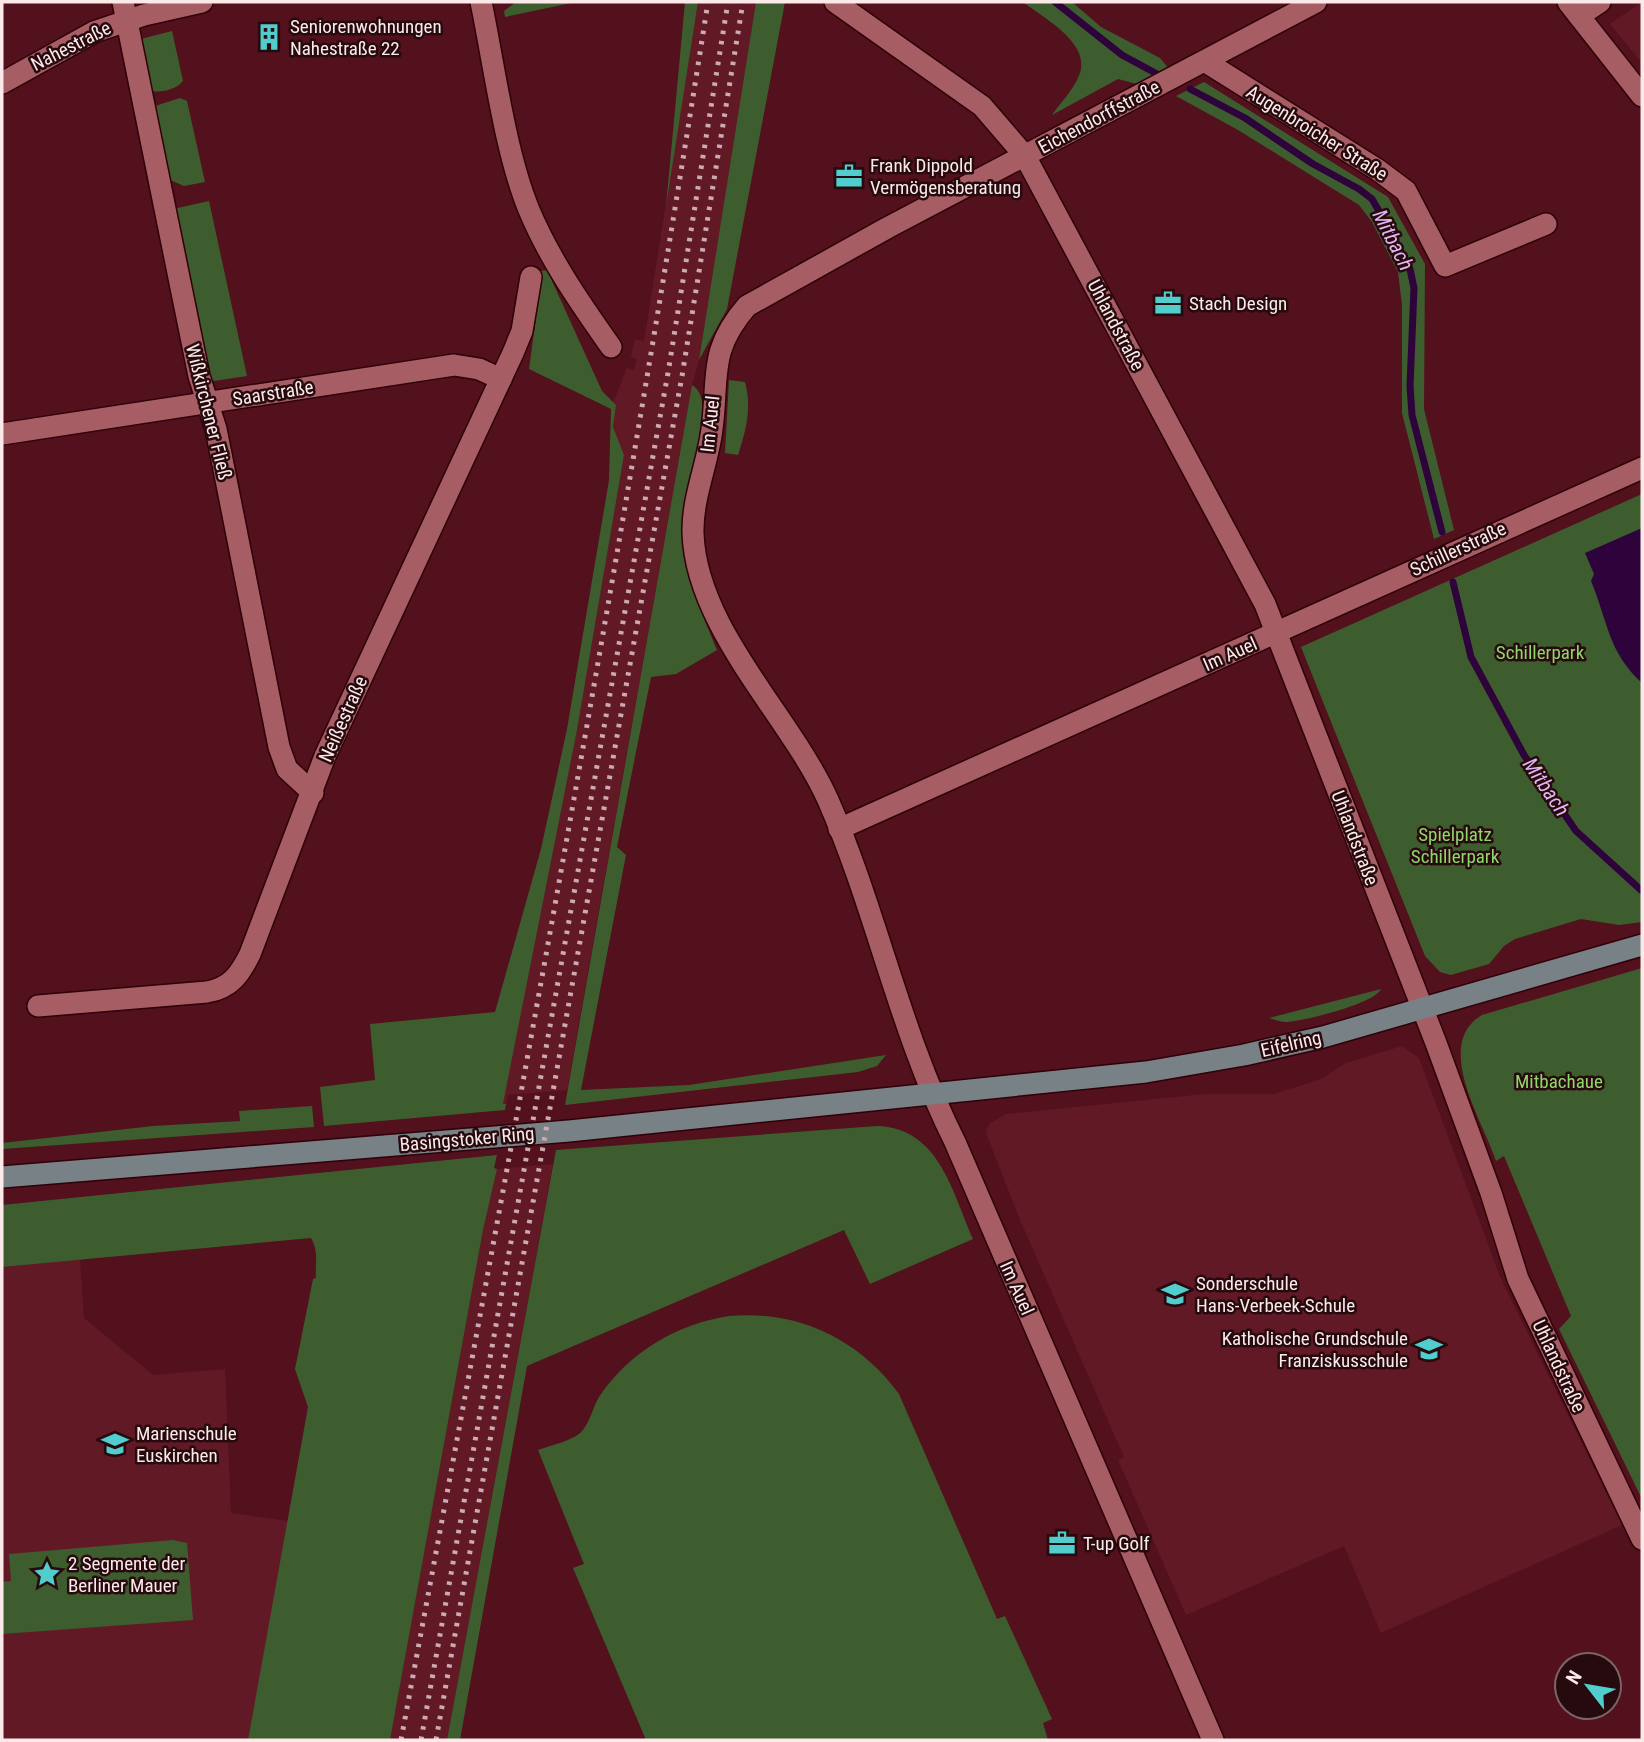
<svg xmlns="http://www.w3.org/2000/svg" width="1644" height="1742" font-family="'Roboto Condensed',sans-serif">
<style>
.built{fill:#621926}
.green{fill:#3e5d2e}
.water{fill:#2e033c}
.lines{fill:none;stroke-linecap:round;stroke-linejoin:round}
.stream{stroke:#2e033c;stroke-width:7}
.street-casing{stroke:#2f0109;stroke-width:24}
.secondary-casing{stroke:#2f0109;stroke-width:24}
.street{stroke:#a65d63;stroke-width:21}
.secondary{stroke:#778186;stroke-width:21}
.rail{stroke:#cbabaf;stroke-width:5;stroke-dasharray:3.5 7;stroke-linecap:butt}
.labels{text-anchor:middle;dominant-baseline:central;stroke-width:5;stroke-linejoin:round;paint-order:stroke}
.poi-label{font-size:19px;fill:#fceaeb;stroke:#270a0d;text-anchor:start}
.street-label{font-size:19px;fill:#fceaeb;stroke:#270a0d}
.park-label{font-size:19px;fill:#8fd76b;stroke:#270a0d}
.water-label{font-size:21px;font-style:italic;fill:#e2b6f3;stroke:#270a0d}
</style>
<rect width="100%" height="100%" fill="#52111c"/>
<!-- built -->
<g class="built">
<path d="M698,2H756L699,360L692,385L567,1090L508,1095L506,1104H503L577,730L621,472L624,455L613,427L616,405L613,403L627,368L634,370L637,359L631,357L635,339L644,341Z"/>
<path d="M1642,2V63L1610,24Z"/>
<path d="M1402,1046L1419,1058L1501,1279L1622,1525L1381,1633L1344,1546L1186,1615L1118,1460L1124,1457L1020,1220L986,1133L989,1124L1006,1114L1204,1094H1274L1321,1079L1346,1063Z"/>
<path d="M553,1164L447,1740H390L483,1230L497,1169Z"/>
<path d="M80,1259L84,1318L153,1375L225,1369L231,1513L288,1521L248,1740H2V1267Z"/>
</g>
<!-- green -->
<g class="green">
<path d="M516,2H576L505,17L504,11Z"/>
<path d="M685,2H698L666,206Z"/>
<path d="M756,2H785L727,309L699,360Z"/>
<path d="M1023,2H1072L1101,27L1160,58L1169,69L1140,85L1118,79L1052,115C1061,102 1078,85 1081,69C1086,40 1042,17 1023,2Z"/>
<path d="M172,31L183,81C176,90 158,94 148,90L137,40Z"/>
<path d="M1204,82L1388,197L1425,264L1424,409L1454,530L1434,539L1402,413V305L1398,272L1372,222L1359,205L1238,130L1176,96Z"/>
<path d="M180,98L187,101L205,182L184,186L170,180L152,107Z"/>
<path d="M209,201L247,376L214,381L208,377L173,209Z"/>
<path d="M547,270L602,391L616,405L613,427L624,455L577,730L503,1104H506L505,1110L324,1126L320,1087L375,1080L370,1024L495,1012L541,849L567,729L609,480L611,409L529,369L539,296L534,272Z"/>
<path d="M729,380L745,382C752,408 746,430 738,455L725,453Z"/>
<path d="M692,385C719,400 688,483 685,509C679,559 698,604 717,650L676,674L651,677L617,847L626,855L581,1090L689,1085L886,1055L877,1066L858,1072L565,1105Z"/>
<path d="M1642,494V922L1619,925L1581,919L1515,939L1504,946L1489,964L1451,975L1440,972L1425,956L1301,647Z"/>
<path d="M1642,968V1499L1559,1329L1571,1316L1504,1156L1496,1161C1484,1123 1432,1044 1482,1015Z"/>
<path d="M1381,989C1376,1003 1302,1022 1285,1022C1280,1022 1273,1019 1269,1018Z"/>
<path d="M312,1106L314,1127L2,1149V1143L153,1126L240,1121L239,1111Z"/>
<path d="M877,1126C939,1128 952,1191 973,1239L870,1284L844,1230L527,1366L460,1740H447L556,1150Z"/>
<path d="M497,1155L494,1168L497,1169L483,1230L390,1740H248L308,1407L295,1369L313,1279L316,1278C315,1264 319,1251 311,1238L2,1267V1205Z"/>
<path d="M729,1316C798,1310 859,1339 899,1394L997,1619L1005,1616L1052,1719L1043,1723L1048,1740H646L573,1568L584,1564L538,1450C549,1446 575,1440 582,1431C590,1422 593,1407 599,1397C629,1352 677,1324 729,1316Z"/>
<path d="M173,1540L187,1543L193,1620L2,1634V1582L11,1581L9,1554Z"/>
</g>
<!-- water -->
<path class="water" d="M1642,528V683C1608,652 1608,622 1591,581L1594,574L1585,553Z"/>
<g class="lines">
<!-- stream -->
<g class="stream">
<path d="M1055,2L1122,55L1159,75"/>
<path d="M1190,89L1245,118L1313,164L1359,189L1372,199L1387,225L1410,269L1414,288L1410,386L1412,415L1442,532"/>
<path d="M1453,582L1471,657L1524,755L1576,831L1642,891"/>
</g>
<defs>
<g id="street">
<path d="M123,2L199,376L216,429L279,747L287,769L313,793"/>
<path d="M481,2C494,64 505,152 529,210C550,260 580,303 611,347"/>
<path d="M835,2L982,106L1025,156L1265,604L1436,1043L1491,1193L1518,1279L1642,1539"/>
<path d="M1568,2L1642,96"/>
<path d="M1579,16L1600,2"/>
<path d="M1206,62L1378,170L1406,191L1445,266L1546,224"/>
<path d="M2,83L94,32L144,15L202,2"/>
<path d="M2,434L454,365L479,369L501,379"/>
<path d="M839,829L1642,468"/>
<path d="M38,1006L207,992C231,988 240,974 250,954L325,756L513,353L522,331L531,277"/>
<path d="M1213,1740L955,1142C900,1033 877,912 828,800C791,717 696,629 693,533C692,498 708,463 712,429C719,376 708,351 747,306L887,228L1316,2"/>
</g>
<path id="secondary" d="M2,1177L569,1131L1146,1072L1244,1055L1323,1037L1642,945"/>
</defs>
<!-- street casing -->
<use href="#street" class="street-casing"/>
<!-- secondary casing -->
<use href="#secondary" class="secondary-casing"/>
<!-- street -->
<use href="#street" class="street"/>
<!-- secondary -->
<use href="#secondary" class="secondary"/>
<!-- rail -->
<g class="rail">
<path d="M401,1740C509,1162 617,583 708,2"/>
<path d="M421,1740L668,373L728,2"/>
<path d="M436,1740L682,376L743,2"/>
</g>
</g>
<!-- icons -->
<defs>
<symbol id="building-bare" viewBox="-9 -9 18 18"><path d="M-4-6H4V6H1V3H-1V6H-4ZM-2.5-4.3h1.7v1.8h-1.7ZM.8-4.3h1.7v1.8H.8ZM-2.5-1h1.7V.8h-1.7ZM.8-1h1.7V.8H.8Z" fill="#52cdce" stroke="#270a0d" stroke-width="2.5" paint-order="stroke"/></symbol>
<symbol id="office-bare" viewBox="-9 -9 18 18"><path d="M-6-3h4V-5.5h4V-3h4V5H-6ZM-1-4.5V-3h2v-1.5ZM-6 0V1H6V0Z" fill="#52cdce" stroke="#270a0d" stroke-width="2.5" paint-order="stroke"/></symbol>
<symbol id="school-bare" viewBox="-9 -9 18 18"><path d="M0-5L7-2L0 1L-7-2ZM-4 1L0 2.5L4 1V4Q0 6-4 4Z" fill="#52cdce" stroke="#270a0d" stroke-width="2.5" paint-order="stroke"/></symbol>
<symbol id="sight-bare" viewBox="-9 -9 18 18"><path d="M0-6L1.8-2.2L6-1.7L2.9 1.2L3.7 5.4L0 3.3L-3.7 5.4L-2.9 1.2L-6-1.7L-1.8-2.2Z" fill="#52cdce" stroke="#270a0d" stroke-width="2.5" paint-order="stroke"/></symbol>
</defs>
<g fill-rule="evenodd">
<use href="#building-bare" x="250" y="18" width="38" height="38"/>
<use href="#office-bare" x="830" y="157" width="38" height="38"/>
<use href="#office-bare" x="1149" y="284" width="38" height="38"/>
<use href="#school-bare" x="1156" y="1275" width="38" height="38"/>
<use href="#school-bare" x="1410" y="1330" width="38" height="38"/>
<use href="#school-bare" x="96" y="1425" width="38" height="38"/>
<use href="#office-bare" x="1043" y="1524" width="38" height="38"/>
<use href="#sight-bare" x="28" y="1555" width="38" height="38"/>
</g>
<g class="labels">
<!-- poi labels -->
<g class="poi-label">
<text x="290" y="26">Seniorenwohnungen<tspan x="290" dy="22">Nahestraße 22</tspan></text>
<text x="870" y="165">Frank Dippold<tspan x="870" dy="22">Vermögensberatung</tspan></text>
<text x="1189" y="303">Stach Design</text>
<text x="1196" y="1283">Sonderschule<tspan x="1196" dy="22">Hans-Verbeek-Schule</tspan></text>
<text x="1408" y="1338" text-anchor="end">Katholische Grundschule<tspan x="1408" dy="22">Franziskusschule</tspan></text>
<text x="136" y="1433">Marienschule<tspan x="136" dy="22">Euskirchen</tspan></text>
<text x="1083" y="1543">T-up Golf</text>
<text x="68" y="1563">2 Segmente der<tspan x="68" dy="22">Berliner Mauer</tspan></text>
</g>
<!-- street labels -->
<g class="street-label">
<text transform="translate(71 46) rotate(-27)">Nahestraße</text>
<text transform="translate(1099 117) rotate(-28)">Eichendorffstraße</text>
<text transform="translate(1317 133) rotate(32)">Augenbroicher Straße</text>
<text transform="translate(1116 325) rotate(62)">Uhlandstraße</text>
<text transform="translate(273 393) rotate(-9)">Saarstraße</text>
<text transform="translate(209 412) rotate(76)">Wißkirchener Fließ</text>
<text transform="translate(710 424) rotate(-84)">Im Auel</text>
<text transform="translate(1458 549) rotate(-25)">Schillerstraße</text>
<text transform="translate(1230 654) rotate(-24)">Im Auel</text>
<text transform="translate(343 719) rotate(-66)">Neißestraße</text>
<text transform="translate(1355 838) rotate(69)">Uhlandstraße</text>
<text transform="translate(1291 1044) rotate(-13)">Eifelring</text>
<text transform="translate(467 1139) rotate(-5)">Basingstoker Ring</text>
<text transform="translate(1017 1288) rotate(66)">Im Auel</text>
<text transform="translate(1559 1366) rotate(65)">Uhlandstraße</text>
</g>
<!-- park labels -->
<g class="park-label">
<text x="1540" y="652">Schillerpark</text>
<text x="1455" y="834">Spielplatz<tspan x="1455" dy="22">Schillerpark</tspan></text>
<text x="1559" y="1081">Mitbachaue</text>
</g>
<!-- water labels -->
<g class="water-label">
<text transform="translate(1393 240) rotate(63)">Mitbach</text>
<text transform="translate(1546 787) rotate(56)">Mitbach</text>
</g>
</g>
<!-- border -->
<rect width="1644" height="1742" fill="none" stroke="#fceaeb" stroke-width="7"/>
<!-- north arrow -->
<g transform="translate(1588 1686) rotate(301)"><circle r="33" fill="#270a0d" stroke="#7c6466" stroke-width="2"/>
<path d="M0-5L12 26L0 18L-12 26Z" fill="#52cdce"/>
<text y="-10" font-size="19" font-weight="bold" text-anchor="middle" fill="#fceaeb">N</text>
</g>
</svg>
